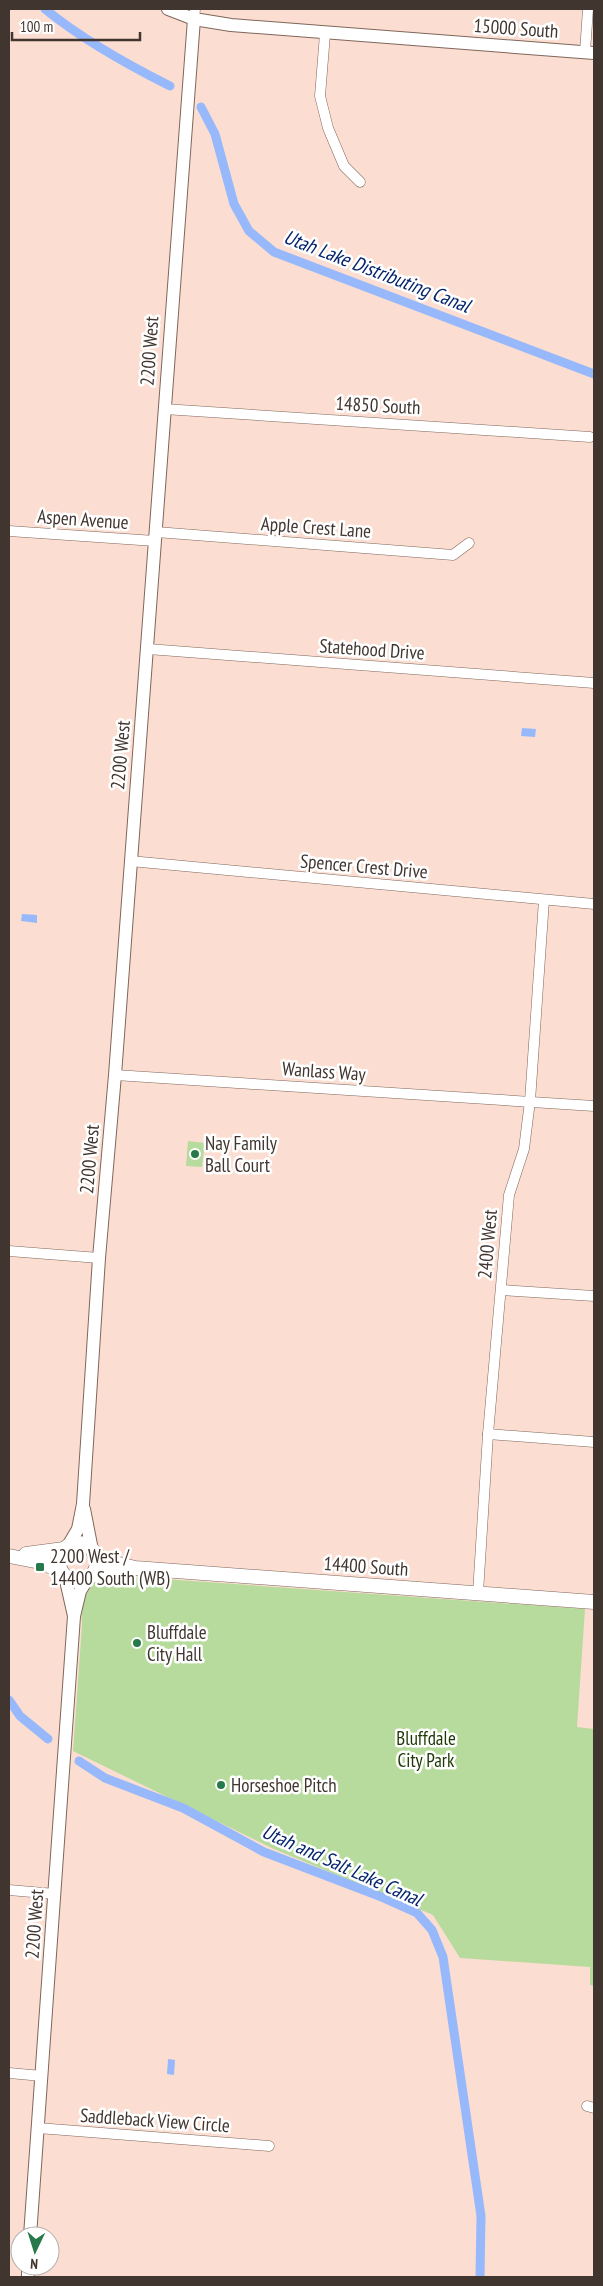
<svg xmlns="http://www.w3.org/2000/svg" width="603" height="2286" font-family="'PT Sans Narrow',sans-serif">
<style>
.green{fill:#b6db9c}
.water{fill:#97b9fc}
.lines{fill:none;stroke-linecap:round;stroke-linejoin:round}
.canal{stroke:#97b9fc;stroke-width:9}
.minor-casing{stroke:#7f665b;stroke-width:11}
.tertiary-casing{stroke:#7f665b;stroke-width:14}
.secondary-casing{stroke:#7f665b;stroke-width:15}
.minor{stroke:#fff;stroke-width:10}
.tertiary{stroke:#fff;stroke-width:12}
.secondary{stroke:#fff;stroke-width:14}
.poi-dot{fill:#27794b;stroke:#fff;stroke-width:2}
.labels{text-anchor:middle;dominant-baseline:central;stroke-width:5;stroke-linejoin:round;paint-order:stroke}
.street-label{font-size:19px;fill:#413530;stroke:#fff}
.poi-label{font-size:19px;fill:#413530;stroke:#fff;text-anchor:start}
.park-label{font-size:19px;fill:#1e3705;stroke:#fff}
.water-label{font-size:20px;font-style:italic;fill:#04246d;stroke:#fff}
</style>
<rect width="100%" height="100%" fill="#fbded1"/>
<!-- green -->
<g class="green">
<path d="M188,1141L205,1143L202,1167L186,1166Z"/>
<path d="M121,1576L585,1609L577,1727L594,1729V1986L590,1985V1967L460,1958L433,1915L274,1849L73,1751L82,1625L81,1602L94,1583Z"/>
</g>
<!-- water -->
<g class="water">
<path d="M522,728L536,729L535,737L521,736Z"/>
<path d="M22,914L37,915V923L21,921Z"/>
<path d="M168,2059L175,2060L174,2075L167,2074Z"/>
</g>
<g class="lines">
<!-- canal -->
<g class="canal">
<path d="M45,9C83,40 126,64 170,86"/>
<path d="M201,107L215,134L234,204L249,231L274,252L594,374"/>
<path d="M9,1700L20,1716L48,1739"/>
<path d="M79,1761L105,1778L183,1808L264,1852L379,1896L417,1913L432,1930L443,1957L481,2216L480,2277"/>
</g>
<defs>
<g id="minor">
<path d="M194,19L195,9"/>
<path d="M325,34L320,96L328,128L344,166L360,182"/>
<path d="M585,52L588,9"/>
<path d="M164,409L590,437"/>
<path d="M9,531L155,541"/>
<path d="M156,532L453,555L469,543"/>
<path d="M148,649L594,683"/>
<path d="M130,861L594,904"/>
<path d="M115,1075L594,1106"/>
<path d="M9,1251L99,1258"/>
<path d="M501,1290L594,1296"/>
<path d="M488,1434L594,1442"/>
<path d="M478,1593L488,1434L509,1195L524,1149L530,1101L544,900"/>
<path d="M9,1890L55,1894"/>
<path d="M9,2073L42,2076"/>
<path d="M587,2106L594,2108"/>
<path d="M38,2128L269,2146"/>
</g>
<g id="tertiary">
<path d="M168,9L194,19L231,25L594,53"/>
<path d="M84,1509L92,1550"/>
<path d="M68,1546L78,1529L83,1504L99,1258L115,1075L194,19"/>
<path d="M65,1576L74,1616"/>
<path d="M30,2236L74,1616L80,1591L88,1578"/>
<path d="M28,2277V2266"/>
</g>
<g id="secondary">
<circle cx="78" cy="1562" r="19"/>
<path d="M26,1554L64,1549"/>
<path d="M94,1554L107,1561L135,1568L594,1602"/>
<path d="M9,1556L45,1563L61,1573"/>
<path d="M91,1576L132,1569"/>
</g>
</defs>
<!-- minor casing -->
<use href="#minor" class="minor-casing"/>
<!-- tertiary casing -->
<use href="#tertiary" class="tertiary-casing"/>
<!-- secondary casing -->
<use href="#secondary" class="secondary-casing"/>
<!-- minor -->
<use href="#minor" class="minor"/>
<!-- tertiary -->
<use href="#tertiary" class="tertiary"/>
<!-- secondary -->
<use href="#secondary" class="secondary"/>
</g>
<!-- markers -->
<g class="poi-dot">
<circle cx="195" cy="1154" r="5"/>
<rect x="35" y="1562" width="10" height="10" rx="2.5"/>
<circle cx="137" cy="1643" r="5"/>
<circle cx="221" cy="1785" r="5"/>
</g>
<g class="labels">
<!-- street labels -->
<g class="street-label">
<text transform="translate(516 28) rotate(4)">15000 South</text>
<text transform="translate(149 351) rotate(-86)">2200 West</text>
<text transform="translate(378 405) rotate(3)">14850 South</text>
<text transform="translate(83 519) rotate(4)">Aspen Avenue</text>
<text transform="translate(316 527) rotate(4)">Apple Crest Lane</text>
<text transform="translate(372 649) rotate(4)">Statehood Drive</text>
<text transform="translate(120 755) rotate(-85)">2200 West</text>
<text transform="translate(364 866) rotate(5)">Spencer Crest Drive</text>
<text transform="translate(324 1071) rotate(4)">Wanlass Way</text>
<text transform="translate(89 1159) rotate(-85)">2200 West</text>
<text transform="translate(487 1244) rotate(-85)">2400 West</text>
<text transform="translate(366 1566) rotate(4)">14400 South</text>
<text transform="translate(34 1924) rotate(-86)">2200 West</text>
<text transform="translate(155 2120) rotate(4)">Saddleback View Circle</text>
</g>
<!-- poi labels -->
<g class="poi-label">
<text x="205" y="1143">Nay Family<tspan x="205" dy="22">Ball Court</tspan></text>
<text x="50" y="1556">2200 West /<tspan x="50" dy="22">14400 South (WB)</tspan></text>
<text x="147" y="1632">Bluffdale<tspan x="147" dy="22">City Hall</tspan></text>
<text x="231" y="1785">Horseshoe Pitch</text>
</g>
<!-- park labels -->
<g class="park-label">
<text x="426" y="1738">Bluffdale<tspan x="426" dy="22">City Park</tspan></text>
</g>
<!-- water labels -->
<g class="water-label">
<text transform="translate(377 271) rotate(21)">Utah Lake Distributing Canal</text>
<text transform="translate(342 1865) rotate(24)">Utah and Salt Lake Canal</text>
</g>
</g>
<!-- border -->
<rect width="603" height="2286" fill="none" stroke="#413530" stroke-width="20"/>
<!-- north arrow -->
<g transform="translate(35 2251) rotate(184)"><circle r="24" fill="#ffffff" stroke="#b3aeac"/>
<path d="M0-4L9 19L0 12L-9 19Z" fill="#27794b"/>
<text y="-8" font-size="14" font-weight="bold" text-anchor="middle" fill="#413530">N</text>
</g>
<!-- scale -->
<path d="M12 32v8h128v-8" fill="none" stroke="#413530" stroke-width="2.5"/>
<text x="20" y="32" font-size="15" fill="#413530" stroke="#ffffff" stroke-width="4" paint-order="stroke">100 m</text>
</svg>
